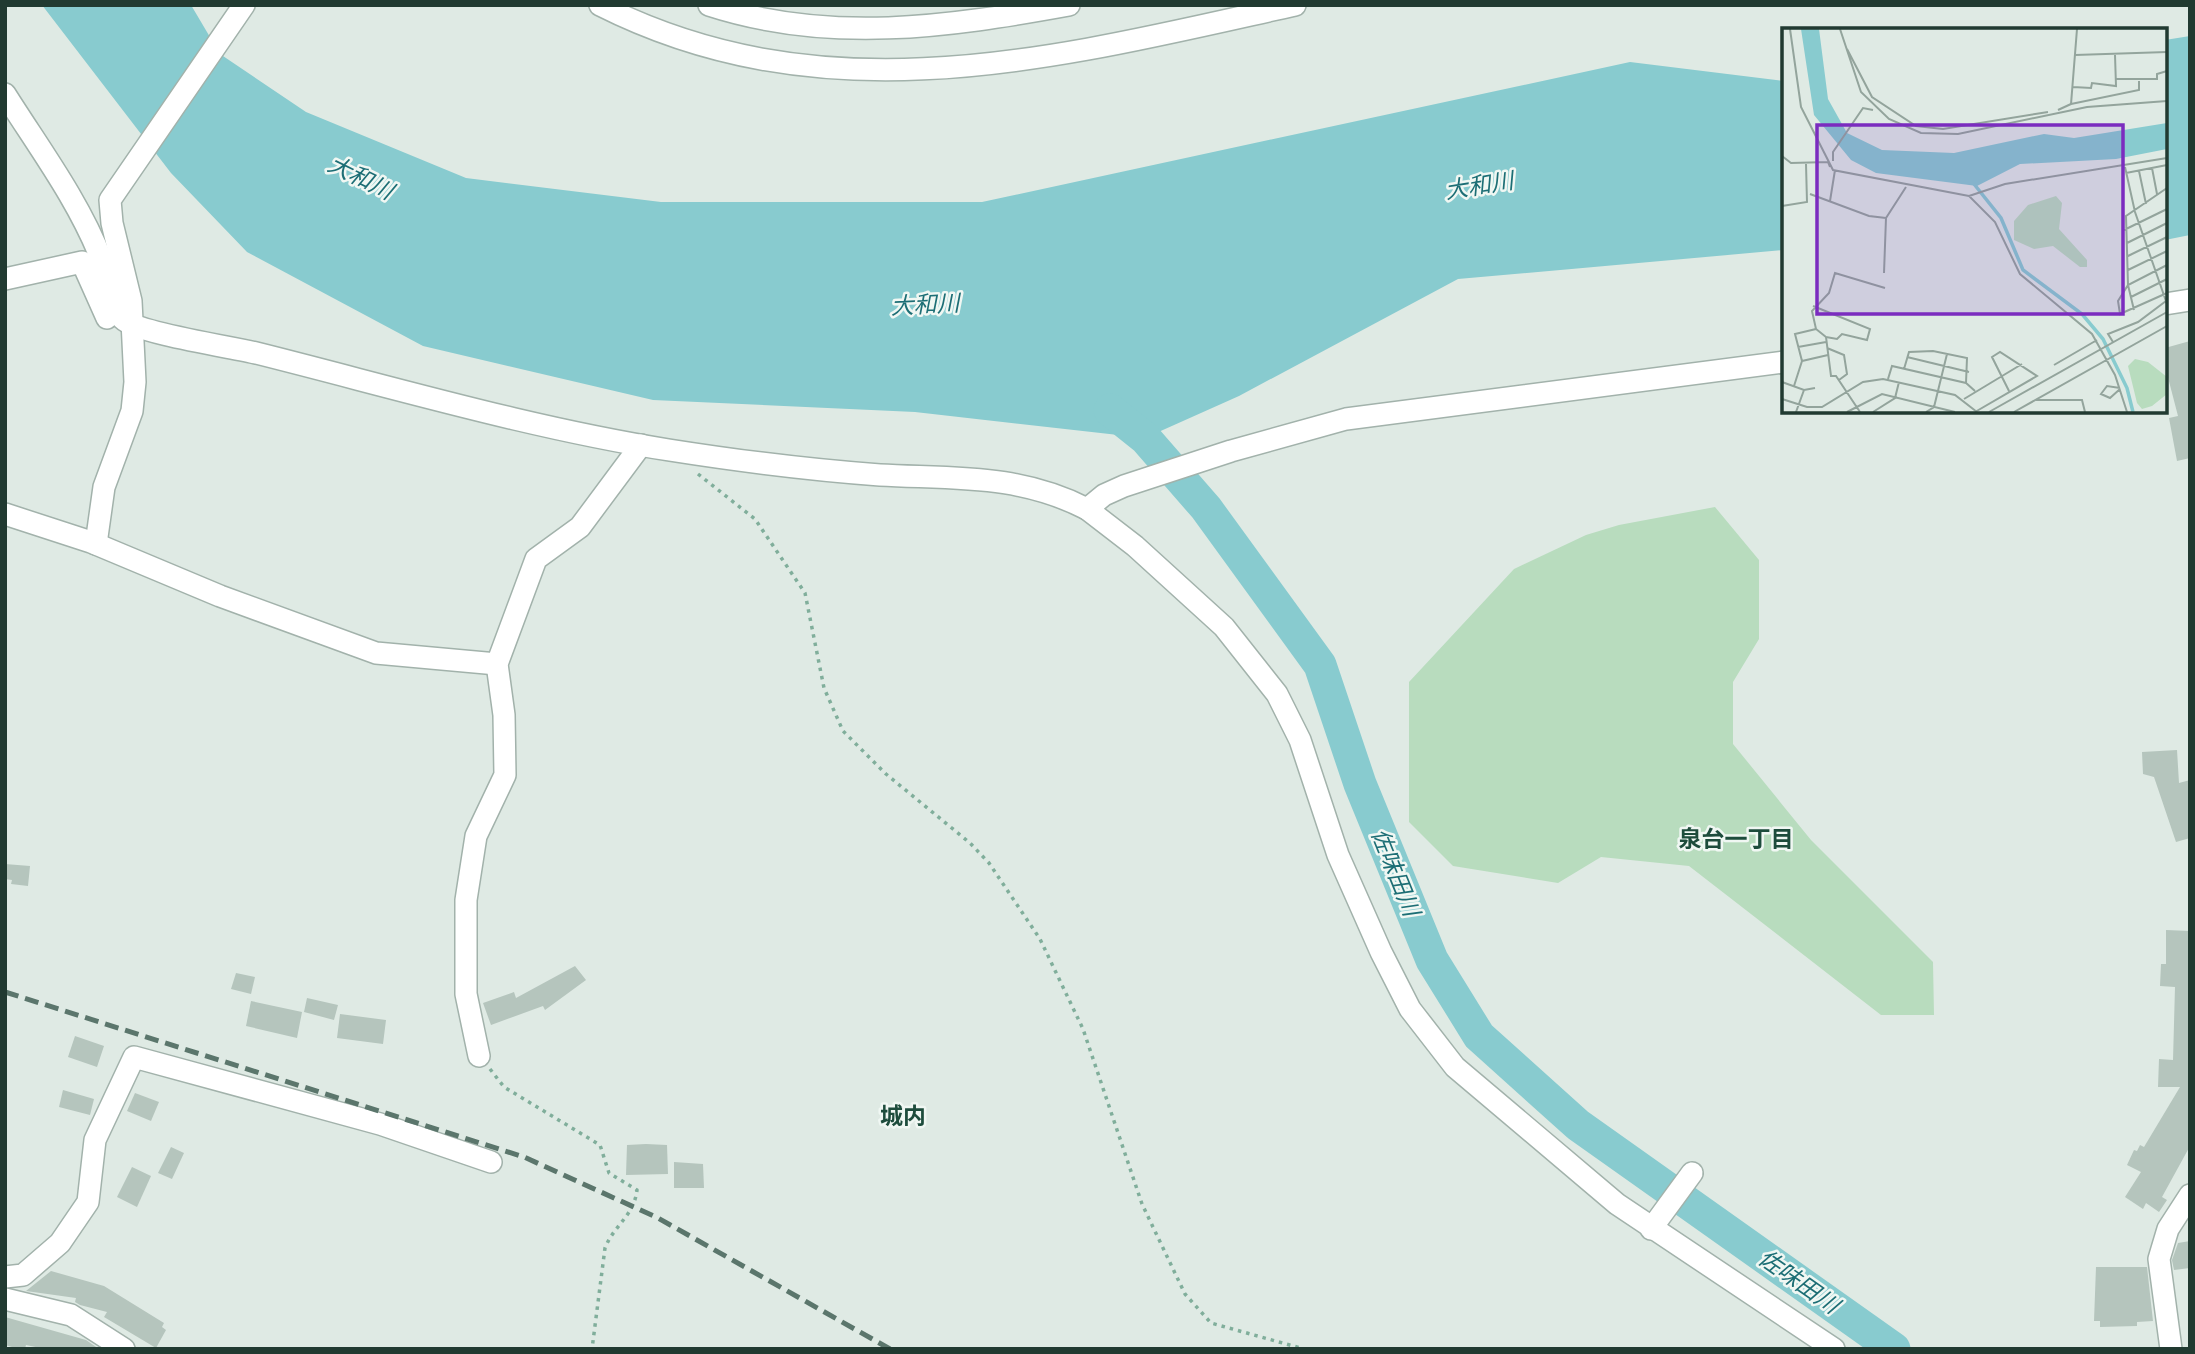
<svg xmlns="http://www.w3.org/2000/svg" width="2195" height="1354" font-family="'PT Sans','Noto Sans JP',sans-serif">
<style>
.green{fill:#b8dcbe}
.water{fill:#88cbcf}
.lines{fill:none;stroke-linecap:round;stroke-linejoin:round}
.river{stroke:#88cbcf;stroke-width:33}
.building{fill:#b5c5bd}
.minor-casing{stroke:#a2b2ab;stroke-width:24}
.path{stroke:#80ae9b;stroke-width:3.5;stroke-dasharray:3.5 5;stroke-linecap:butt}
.minor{stroke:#fff;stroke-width:21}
.rail{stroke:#5b766c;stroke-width:5;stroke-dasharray:14 7;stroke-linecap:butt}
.labels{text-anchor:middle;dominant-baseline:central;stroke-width:5;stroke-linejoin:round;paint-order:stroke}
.water-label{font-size:23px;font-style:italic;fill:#1c6e75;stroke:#f0f7f3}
.neighbourhood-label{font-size:23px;font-weight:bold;fill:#1d4c3c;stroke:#f0f7f3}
.inset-river{fill:none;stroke:#88cbcf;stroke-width:3.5}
.inset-road{fill:none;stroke:#93a49c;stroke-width:2}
.view{fill:#7b2cbf;fill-opacity:0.15;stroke:#7b2cbf;stroke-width:3.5}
.inset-edge{fill:none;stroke:#213a31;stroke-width:3.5}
</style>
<rect width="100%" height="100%" fill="#dfeae4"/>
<!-- green -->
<path class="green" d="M1715,507L1759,560V639L1733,682V744L1811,840L1933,962L1934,1015H1881L1689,866L1601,857L1558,883L1453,866L1409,822V682L1514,569L1586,535L1619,525Z"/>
<!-- water -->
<g class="water">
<path d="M42,5H191L220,54L306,112L466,178L661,202H982L1630,62L1784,81V250L1458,279L1239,396L1145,438L915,412L653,400L423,346L247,252L171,173Z"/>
<path d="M2190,36V235L2165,240V40Z"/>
</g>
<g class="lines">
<!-- river -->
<path class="river" d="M1110,410L1145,438L1206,508L1320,665L1360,784L1432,960L1479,1036L1578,1125L1894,1349"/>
</g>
<!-- building -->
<g class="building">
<path d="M2190,341V458L2177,461L2169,418L2178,416L2165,366V348Z"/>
<path d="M2177,750L2179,783L2190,780V838L2176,842L2154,777L2143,774L2142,752Z"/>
<path d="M5,864L30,866L28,886L11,884L12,880L5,879Z"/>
<path d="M2166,930L2190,931V1146L2162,1197L2167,1200L2159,1212L2146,1203L2143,1209L2125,1197L2141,1172L2127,1165L2134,1150L2137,1151L2140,1145L2144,1147L2180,1087H2158L2159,1059L2173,1060L2175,987L2160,986L2161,964H2166Z"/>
<path d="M575,966L586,980L545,1010L543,1006L491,1025L483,1003L514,992L516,998Z"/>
<path d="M236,973L255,977L251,994L231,989Z"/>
<path d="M307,998L338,1005L334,1020L304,1012Z"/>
<path d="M251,1001L302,1012L297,1038L246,1026Z"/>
<path d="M340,1014L386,1020L383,1044L337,1038Z"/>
<path d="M75,1036L104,1046L97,1067L68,1057Z"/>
<path d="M63,1090L94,1099L90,1115L59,1107Z"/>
<path d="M135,1093L159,1102L151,1121L127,1111Z"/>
<path d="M646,1144L667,1145L668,1174L626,1175L627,1145Z"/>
<path d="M171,1147L184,1153L172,1179L158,1173Z"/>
<path d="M674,1162L703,1164L704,1188H674Z"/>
<path d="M132,1167L151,1176L137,1207L117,1197Z"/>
<path d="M2190,1241V1268L2174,1270L2172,1260L2178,1243Z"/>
<path d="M2096,1267H2147L2153,1321L2137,1322V1326L2100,1327V1321H2094Z"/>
<path d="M51,1271L104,1286L164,1323L162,1327L166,1330L156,1348L104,1317L107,1312L80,1305L75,1302L76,1298L26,1291Z"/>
<path d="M5,1317L86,1340L99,1349H45L26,1345L25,1349H19L5,1345Z"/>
</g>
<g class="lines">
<defs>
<g id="minor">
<path d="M600,5C828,120 1060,57 1295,5"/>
<path d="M709,5C829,44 948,27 1069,5"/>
<path d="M5,94C39,148 79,201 102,261C109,279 109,305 123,319C137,333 231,347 256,353C392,387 530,428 669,450C739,461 810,470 880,475C955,479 1019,474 1087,509"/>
<path d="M5,279L82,262L107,318"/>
<path d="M2165,304L2190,300"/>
<path d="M1784,362L1346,419L1231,451L1124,486L1104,495L1087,509L1135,546L1224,627L1277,694L1300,740L1338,855L1381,952L1410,1009L1455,1067L1617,1204L1834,1349"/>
<path d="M5,514L91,542L220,596L376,653L497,664"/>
<path d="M96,544L104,487L132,411L135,382L131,301L112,223L110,200L244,5"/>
<path d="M479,1056L466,994V900L476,836L505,775L504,715L497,664L536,559L580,527L641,445"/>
<path d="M1651,1229L1692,1173"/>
<path d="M5,1277L23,1275L60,1243L88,1202L95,1140L134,1057L380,1124L491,1162"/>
<path d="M5,1299L71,1315L124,1349"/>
<path d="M2171,1349L2159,1259L2168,1229L2190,1195"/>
</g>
</defs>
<!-- minor casing -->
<use href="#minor" class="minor-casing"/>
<!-- path -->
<g class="path">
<path d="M698,474L755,519L805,593L824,688L843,731L886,774L970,843L989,863L1040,939L1083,1029L1142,1204L1185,1294L1211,1323L1304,1349"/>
<path d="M490,1069L504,1087L600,1145L609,1173L637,1190C634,1216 614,1225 605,1248L592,1349"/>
</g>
<!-- minor -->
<use href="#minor" class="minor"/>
<!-- rail -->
<path class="rail" d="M5,992L524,1157L658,1218L890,1349"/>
</g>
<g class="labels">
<!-- water labels -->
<g class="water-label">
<text transform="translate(361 177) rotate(26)">大和川</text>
<text transform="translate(1479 185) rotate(-9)">大和川</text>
<text transform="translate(925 304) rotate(-3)">大和川</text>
<text transform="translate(1396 872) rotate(68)">佐味田川</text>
<text transform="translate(1799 1281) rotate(35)">佐味田川</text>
</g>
<!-- neighbourhood labels -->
<g class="neighbourhood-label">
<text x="1736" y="838">泉台一丁目</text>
<text x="903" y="1115">城内</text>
</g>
</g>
<!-- overview -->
<g transform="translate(1782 28)">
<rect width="385" height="385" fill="#dfeae4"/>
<path d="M274,168L280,175L277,201L305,232V239H298L271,218L252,221L232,212V193L246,177ZM353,331L366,334L385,349V366L370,378L360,381L355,375L346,338Z" fill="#b8dcbe"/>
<path d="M19,1H37L46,71L65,105L100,122L172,125L262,106L292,110L385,95V121L334,131L238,136L195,158L94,145L69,132L32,87Z" fill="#88cbcf"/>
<path class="inset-river" d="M192,156L219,190L241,242L300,286L321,311L345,360L351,384"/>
<path class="inset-road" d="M8,1L19,79L51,142L187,168M58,1L79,64L107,91L139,105L176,106L305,79L385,73M65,21L90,69L134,98L161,101L266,84M293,27L385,24M334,51H375V46L385,43M291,59L309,60L310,55L334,58L333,27M289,76L357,62V53M276,82L289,76L295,1M0,128L9,135L46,134L48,139M51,133V124L81,80L91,82M343,139L353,184L385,276M370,140L375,166M357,143L364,176M344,145L385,137M385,160L344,188L346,257L336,273L338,286L385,265M28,166L87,188L104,190M48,173L53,142M0,178L25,174L24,136M342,202L385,181M345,215L385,195M346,228L385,209M346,242L385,223M102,245L104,190L124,159M349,269L385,251M31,278L88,301L85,312L60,306L55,311L44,309M352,282L346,257L385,237M34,301L13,306L20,333L46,327M331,314L326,306L356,294L384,273M16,319L44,314M45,320L62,327L65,346L57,352M125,329L187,344M272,337L315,312M122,341L127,324L151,323L185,330L184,355M106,351L110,338L184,355L193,363M0,354L22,362L33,360M12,358L20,333M338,360L325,358L319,366L328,370L338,361M0,371L25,379H40L81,354L101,351L173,367L195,384M182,371L240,336M254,372H300L303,384M14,384L22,362M65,384L100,366L173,384M78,384L54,348H49L44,309L34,301L30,283L47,265L53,245L103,260M91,384L113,370L117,354M144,384L152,379L165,326M193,384L255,348L218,324L210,329L227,363M207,384L385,284M232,384L385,298M345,384L333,347L310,306L238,246L213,194L187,168L223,156L385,130"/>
<path class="view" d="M35,97H341V286H35Z"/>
<rect width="385" height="385" class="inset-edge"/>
</g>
<!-- border -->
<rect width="2195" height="1354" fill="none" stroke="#213a31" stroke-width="14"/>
</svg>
